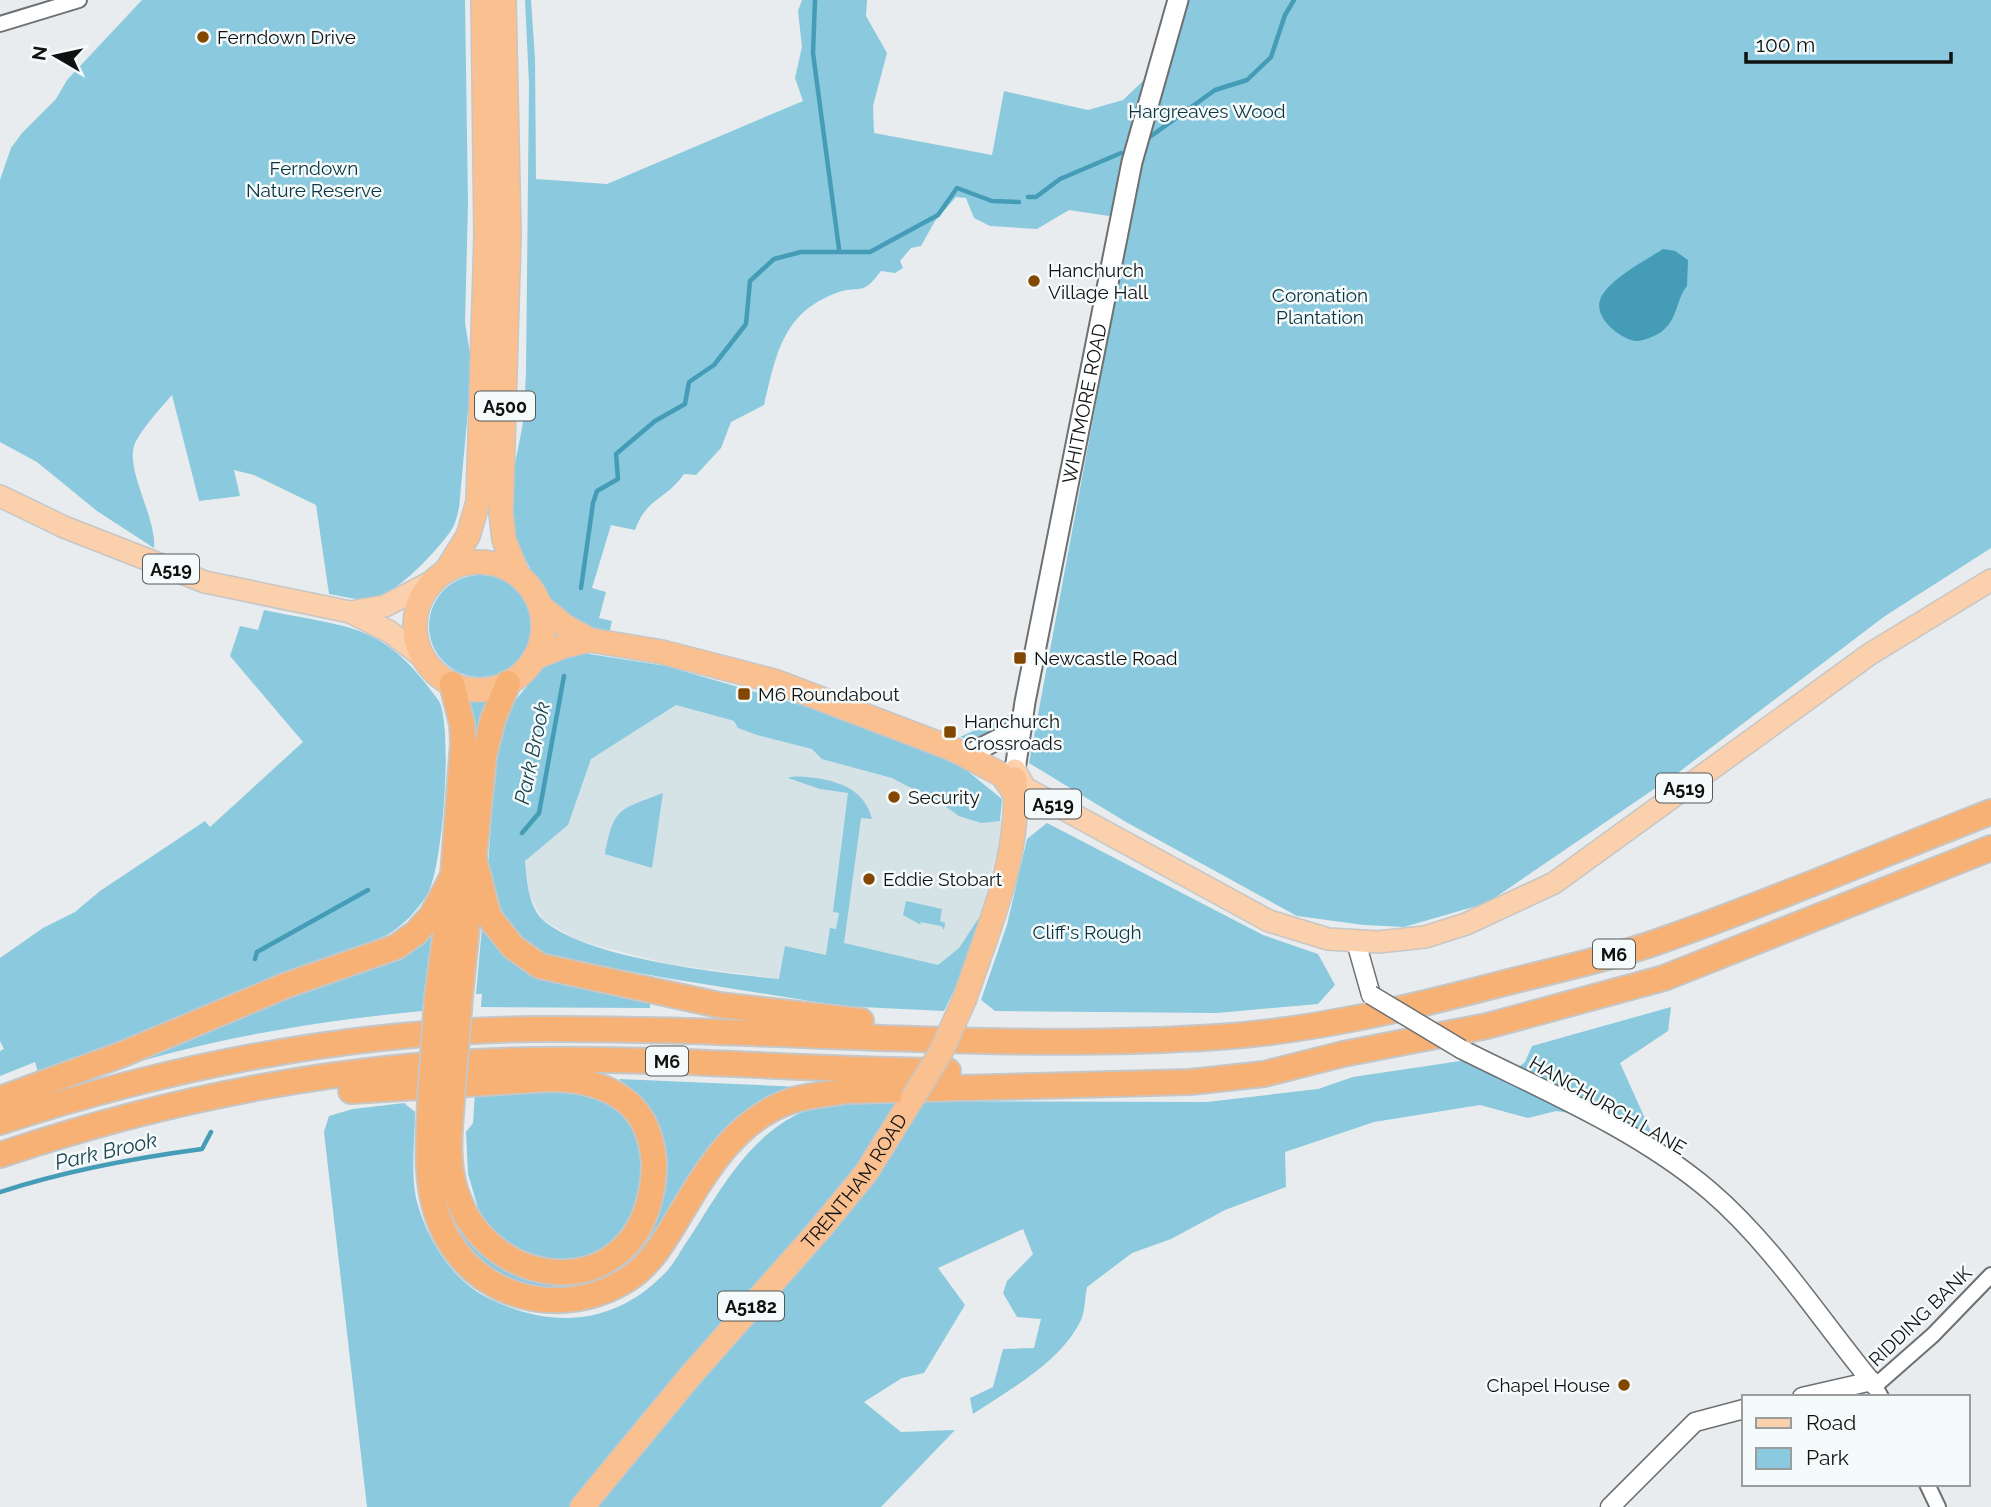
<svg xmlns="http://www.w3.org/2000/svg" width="1991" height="1507" font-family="Raleway,sans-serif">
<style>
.built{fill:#d5e2e6}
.green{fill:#8ac9de}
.water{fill:#459cb7}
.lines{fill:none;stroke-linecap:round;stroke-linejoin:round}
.stream{stroke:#459cb7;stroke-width:4.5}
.minor-casing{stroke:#6d7172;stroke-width:18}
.tertiary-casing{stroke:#6d7172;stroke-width:21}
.secondary-casing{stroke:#6d7172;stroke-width:23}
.primary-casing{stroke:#c6c6c6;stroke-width:24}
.trunk-casing{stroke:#c6c6c6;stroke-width:26}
.motorway-casing{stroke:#c6c6c6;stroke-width:28}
.minor{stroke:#fff;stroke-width:14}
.tertiary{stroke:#fff;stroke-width:18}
.secondary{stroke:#fff;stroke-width:19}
.primary{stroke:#fbd0ac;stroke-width:21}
.trunk{stroke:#fac090;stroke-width:23}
.motorway{stroke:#f8b174;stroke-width:24}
.tertiary-bridge-casing{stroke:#6d7172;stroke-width:21;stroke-linecap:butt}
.trunk-bridge-casing{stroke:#c6c6c6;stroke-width:26;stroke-linecap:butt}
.motorway-bridge-casing{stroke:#c6c6c6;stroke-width:28;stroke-linecap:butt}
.tertiary-bridge{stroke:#fff;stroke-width:18}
.trunk-bridge{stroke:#fac090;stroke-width:23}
.motorway-bridge{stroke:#f8b174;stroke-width:24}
.poi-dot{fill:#824700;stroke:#f5fafb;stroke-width:2.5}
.labels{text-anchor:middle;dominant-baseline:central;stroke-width:5;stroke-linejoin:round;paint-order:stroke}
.shield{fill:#f5fafb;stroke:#555858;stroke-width:2}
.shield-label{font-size:18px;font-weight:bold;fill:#101212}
.poi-label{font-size:19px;fill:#101212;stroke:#f5fafb;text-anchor:start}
.park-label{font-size:19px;fill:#0b3540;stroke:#f5fafb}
.street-label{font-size:19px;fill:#101212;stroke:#f5fafb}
.water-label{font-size:21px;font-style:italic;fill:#1d4551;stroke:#f5fafb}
</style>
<rect width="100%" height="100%" fill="#e8ecee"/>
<!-- built -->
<path class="built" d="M676,705L827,748L1000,821L1008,814L1001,862L996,854L980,916L959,948L938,965L827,955L785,946L780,979L668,964L579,941L543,920L529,895L525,861L568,825L591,759Z"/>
<!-- green -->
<g class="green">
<path d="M142,0H465L468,203L465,323L472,366L459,508C457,515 456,523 452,529C440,548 395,596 372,599C358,601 342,596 329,594L316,505L254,475L234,470L240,496L199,501L172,395C160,409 143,427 135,443C124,469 157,518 154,548L97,511L37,462L0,442V180L11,148L22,133L56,99L67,80Z"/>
<path d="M525,0H531L535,59L536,179L607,184L803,101L795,78L802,47L798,11L802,0H867L866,16L887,53L873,106L874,133L992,155L1004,91L1088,110L1123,100L1165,60L1185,0H1991V548L1885,616L1679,772L1487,903L1404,927L1364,925L1297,916L1126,822L1029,763L1133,204L1109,216L1069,210L1037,229L990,226L974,218L966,198L956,197L935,221L921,246L911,248L900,261L903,268L895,273L881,271C861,298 861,284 836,293C781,314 776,357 764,405L731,422L721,448L696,475L684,474C665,501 647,497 635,530L611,525L592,588L606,592L599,618L612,621L609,634C573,626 557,614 538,582C529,567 520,550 515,534C503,496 519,453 524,416C525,402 525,387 526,373L529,84Z"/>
<circle cx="480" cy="626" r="51"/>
<path d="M264,610C353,629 382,621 439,701C453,729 443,865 428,893C418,910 404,925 387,935L39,1076L35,1062L0,1076V1051L4,1049L0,1041V958L43,928L75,912L100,891L205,821L210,827L303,742L230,656L240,626L258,630Z"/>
<path d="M577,652L666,666L811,708L920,748L965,769L1002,799L1000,821L981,823L959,816L942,804L892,778L822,759L812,749L757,735L738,728L734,721L676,705L591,759L568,825L525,861C527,881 528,907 544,921C590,959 720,973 779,979L785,946L826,955L830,928L836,929L839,913L833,912L848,793L820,789L788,778C795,775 806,777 816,778C842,782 865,791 872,819L861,818L844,943L938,965L959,948L980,916L975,947L944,1011L841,1006L666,978L553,957L533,948L512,930L494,895L488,867L497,738L509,708L546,663Z"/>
<path d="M468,700L492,701L454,949L474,735V716Z"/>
<path d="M1015,712L1012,725L981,744L960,737Z"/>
<path d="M663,793L652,868L605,854C614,806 620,810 663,793Z"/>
<path d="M1047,823L1263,935L1318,954L1335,985L1318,1004L1217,1013L995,1011L981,1000L1007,925L1027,839Z"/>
<path d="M906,901L942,909L940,921L945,923L944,930L941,926L920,922L921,925L903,915Z"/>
<path d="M436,922L431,996H424L422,1011C329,1020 236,1034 145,1060V1056L399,954Z"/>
<path d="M482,927L496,945L650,996V1008L481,1007L482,994H476Z"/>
<path d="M1671,1007L1668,1031L1620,1063L1657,1145L1597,1117L1556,1111L1528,1118L1480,1105L1374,1122L1285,1152L1286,1187L1225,1210L1171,1239L1132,1253L1087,1287C1085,1297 1085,1311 1081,1320C1061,1362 1010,1389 973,1414L970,1398L993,1387L1003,1349L1034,1348L1041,1319L1017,1317L1003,1293L1007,1281L1033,1254L1023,1229L938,1268L965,1305L924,1373L902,1378L864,1402L901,1432L955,1430L881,1507H367L324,1132L329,1116L353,1109L404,1103L415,1112C415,1140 410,1175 417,1202C428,1242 454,1283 492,1300C556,1330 617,1324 667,1271C675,1262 681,1250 688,1240C717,1196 745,1142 794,1116C813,1106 835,1104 856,1101L1207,1102L1318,1089L1353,1077L1467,1060L1502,1080L1525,1062L1532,1046Z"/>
<path d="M619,1079L801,1087L784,1094L656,1241L611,1280L565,1293L498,1277L459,1239L441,1195L448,1101L469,1235L482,1253L522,1277L645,1237C681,1173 675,1129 619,1079Z"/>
<path d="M530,1087L600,1095L637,1125L648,1173L622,1235L593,1256L546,1263L509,1247L488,1226L478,1208L468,1174L466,1132L473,1123L475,1091Z"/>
</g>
<!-- water -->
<path class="water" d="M1663,249L1675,251L1688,260L1687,286C1676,299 1678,320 1661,332C1656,336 1643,341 1636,341C1620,339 1594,318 1600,300C1606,281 1646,260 1663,249Z"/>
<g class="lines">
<!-- stream -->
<g class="stream">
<path d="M815,0L813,53L839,249"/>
<path d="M1147,139L1215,90L1247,80L1271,57L1285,15L1294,0"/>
<path d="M1028,197H1036L1060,179L1121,153"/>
<path d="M581,588L593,503L597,491L618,479L616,454L655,421L685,404L689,382L714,365L746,324L750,281L774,259L801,252H870L938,215L957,188L992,201L1019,202"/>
<path d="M522,833L539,813L564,676"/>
<path d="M255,959L257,952L368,890"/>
<path d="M0,1192C65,1171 134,1158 202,1149L211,1132"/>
</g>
<defs>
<g id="minor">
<path d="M0,24L79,0"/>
<path d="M1881,1397L1875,1386L1933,1335L1991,1275"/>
<path d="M1927,1484L1938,1507"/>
</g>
<g id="tertiary">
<path d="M1356,942L1371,995"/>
<path d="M1461,1049C1545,1091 1638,1130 1710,1191C1774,1246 1821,1321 1875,1386"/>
<path d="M1802,1397L1872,1381"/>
<path d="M1610,1507L1695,1422L1744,1409"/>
</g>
<g id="secondary">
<path d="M977,750L1021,728"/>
<path id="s1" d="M1015,770L1025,702L1132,162L1178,0"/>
</g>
<g id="primary">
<path d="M0,496L64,527L205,582L350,612L390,632L424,658"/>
<path d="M350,612L385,606L433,581"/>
<path d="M1015,770L1025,788L1269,921L1328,939L1378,942L1425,937L1466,924L1554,883L1870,654L1991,580"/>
</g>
<g id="trunk">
<path d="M504,0L509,234L501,513L504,540L518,575"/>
<circle cx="479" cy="626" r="64"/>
<path d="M446,571L468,536L478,502L486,236L483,0"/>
<path d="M540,606L566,627L590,640L662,652L774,681L953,749L1002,775L1016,795"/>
<path d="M534,658L564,646L590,640"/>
<path d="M965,998C989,926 1021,856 1015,779"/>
<path id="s2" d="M582,1507L691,1375L820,1229L866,1173L912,1099"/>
</g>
<g id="motorway">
<path d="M475,863L489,917L513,947L540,966L719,1005L861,1021"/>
<path d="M460,997L484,756L493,719L508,683"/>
<path d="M437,998L453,876L463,743L462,724L452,684"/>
<path d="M351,1091L550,1079C588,1079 631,1090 647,1130C655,1152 656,1170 651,1193C629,1307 485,1291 455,1189C446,1160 450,1128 452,1099"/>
<path d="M0,1099L123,1054L287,985L396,947L416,933L432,915L453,876"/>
<path d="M430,1100C429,1137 425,1175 436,1211C460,1294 556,1325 628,1279C650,1265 665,1240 678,1218C706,1171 737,1117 794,1100C810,1095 829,1094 846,1091L1190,1082L1264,1074L1343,1054L1487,1026L1664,978L1991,848"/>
<path d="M0,1122C171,1066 352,1031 532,1029C761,1027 989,1052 1218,1037C1310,1031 1400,1010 1489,987C1545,972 1603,961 1657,942C1770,903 1880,855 1991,812"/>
<path d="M0,1155C171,1097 354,1062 535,1060C673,1058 810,1070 948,1071"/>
</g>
</defs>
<!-- minor casing -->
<use href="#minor" class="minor-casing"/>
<!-- tertiary casing -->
<use href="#tertiary" class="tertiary-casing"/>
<!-- secondary casing -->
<use href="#secondary" class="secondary-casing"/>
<!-- primary casing -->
<use href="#primary" class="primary-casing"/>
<!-- trunk casing -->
<use href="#trunk" class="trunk-casing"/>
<!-- motorway casing -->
<use href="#motorway" class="motorway-casing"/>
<!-- minor -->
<use href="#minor" class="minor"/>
<!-- tertiary -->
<use href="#tertiary" class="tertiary"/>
<!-- secondary -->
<use href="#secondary" class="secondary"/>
<!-- primary -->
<use href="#primary" class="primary"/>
<!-- trunk -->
<use href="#trunk" class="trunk"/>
<!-- motorway -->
<use href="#motorway" class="motorway"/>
<defs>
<path id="tertiary-bridge" d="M1371,995L1461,1049"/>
<path id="trunk-bridge" d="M912,1099L941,1052L965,998"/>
<g id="motorway-bridge">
<path d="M452,1099L460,997"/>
<path d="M430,1100L437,998"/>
</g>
</defs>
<!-- tertiary-bridge casing -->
<use href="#tertiary-bridge" class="tertiary-bridge-casing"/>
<!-- trunk-bridge casing -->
<use href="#trunk-bridge" class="trunk-bridge-casing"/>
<!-- motorway-bridge casing -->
<use href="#motorway-bridge" class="motorway-bridge-casing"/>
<!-- tertiary-bridge -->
<use href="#tertiary-bridge" class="tertiary-bridge"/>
<!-- trunk-bridge -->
<use href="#trunk-bridge" class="trunk-bridge"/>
<!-- motorway-bridge -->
<use href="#motorway-bridge" class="motorway-bridge"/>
</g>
<!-- markers -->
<g class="poi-dot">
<circle cx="203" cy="37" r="7"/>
<circle cx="1034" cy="281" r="7"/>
<rect x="1013" y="651" width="14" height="14" rx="3.5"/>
<rect x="737" y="687" width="14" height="14" rx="3.5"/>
<rect x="943" y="725" width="14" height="14" rx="3.5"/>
<circle cx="894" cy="797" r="7"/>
<circle cx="869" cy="879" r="7"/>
<circle cx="1624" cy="1385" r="7"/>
</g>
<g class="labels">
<!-- shield labels -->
<g class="shield">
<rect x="475" y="391.5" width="60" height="29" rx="5"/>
<rect x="143" y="554.5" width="56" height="29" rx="5"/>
<rect x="1656" y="773.5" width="56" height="29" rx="5"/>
<rect x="1025" y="789.5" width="56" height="29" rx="5"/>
<rect x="1593" y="939.5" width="42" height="29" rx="5"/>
<rect x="646" y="1046.5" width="42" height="29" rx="5"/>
<rect x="718" y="1291.5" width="66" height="29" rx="5"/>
</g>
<g class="shield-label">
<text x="505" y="406">A500</text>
<text x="171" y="569">A519</text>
<text x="1684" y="788">A519</text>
<text x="1053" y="804">A519</text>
<text x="1614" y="954">M6</text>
<text x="667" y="1061">M6</text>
<text x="751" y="1306">A5182</text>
</g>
<!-- poi labels -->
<g class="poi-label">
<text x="217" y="37">Ferndown Drive</text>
<text x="1048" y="270">Hanchurch<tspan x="1048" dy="22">Village Hall</tspan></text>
<text x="1034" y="658">Newcastle Road</text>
<text x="758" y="694">M6 Roundabout</text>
<text x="964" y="721">Hanchurch<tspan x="964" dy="22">Crossroads</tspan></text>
<text x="908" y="797">Security</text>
<text x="883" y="879">Eddie Stobart</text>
<text x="1610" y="1385" text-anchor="end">Chapel House</text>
</g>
<!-- park labels -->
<g class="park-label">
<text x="1207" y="111">Hargreaves Wood</text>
<text x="314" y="168">Ferndown<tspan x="314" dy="22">Nature Reserve</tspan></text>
<text x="1320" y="295">Coronation<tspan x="1320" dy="22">Plantation</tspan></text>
<text x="1087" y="932">Cliff's Rough</text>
</g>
<!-- street labels -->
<g class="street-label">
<text stroke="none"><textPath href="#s1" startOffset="373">WHITMORE ROAD</textPath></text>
<text transform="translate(1608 1105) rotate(30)">HANCHURCH LANE</text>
<text stroke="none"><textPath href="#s2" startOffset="425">TRENTHAM ROAD</textPath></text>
<text transform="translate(1920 1316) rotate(-44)">RIDDING BANK</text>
</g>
<!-- water labels -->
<g class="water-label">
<text transform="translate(532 753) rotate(-78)">Park Brook</text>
<text transform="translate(106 1151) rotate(-13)">Park Brook</text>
</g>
</g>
<!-- legend -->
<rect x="1742" y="1395" width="228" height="91" fill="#f5fafb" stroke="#999d9e" stroke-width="2"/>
<rect x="1756" y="1418" width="35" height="10" fill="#fbd0ac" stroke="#999d9e" stroke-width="2"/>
<text x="1806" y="1430" font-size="21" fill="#101212">Road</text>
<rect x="1756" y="1448" width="35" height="21" fill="#8ac9de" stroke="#999d9e" stroke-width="2"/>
<text x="1806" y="1465" font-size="21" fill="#101212">Park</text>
<!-- north arrow -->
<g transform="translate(56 56) rotate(279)" stroke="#f5fafb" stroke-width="5" paint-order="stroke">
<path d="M0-5L12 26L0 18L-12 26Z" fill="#101212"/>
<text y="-10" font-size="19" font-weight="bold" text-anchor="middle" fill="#101212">N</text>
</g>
<!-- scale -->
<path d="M1746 52v10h205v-10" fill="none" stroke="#101212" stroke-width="3.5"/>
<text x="1756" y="52" font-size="21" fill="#101212" stroke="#f5fafb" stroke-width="5" paint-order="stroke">100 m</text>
</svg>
